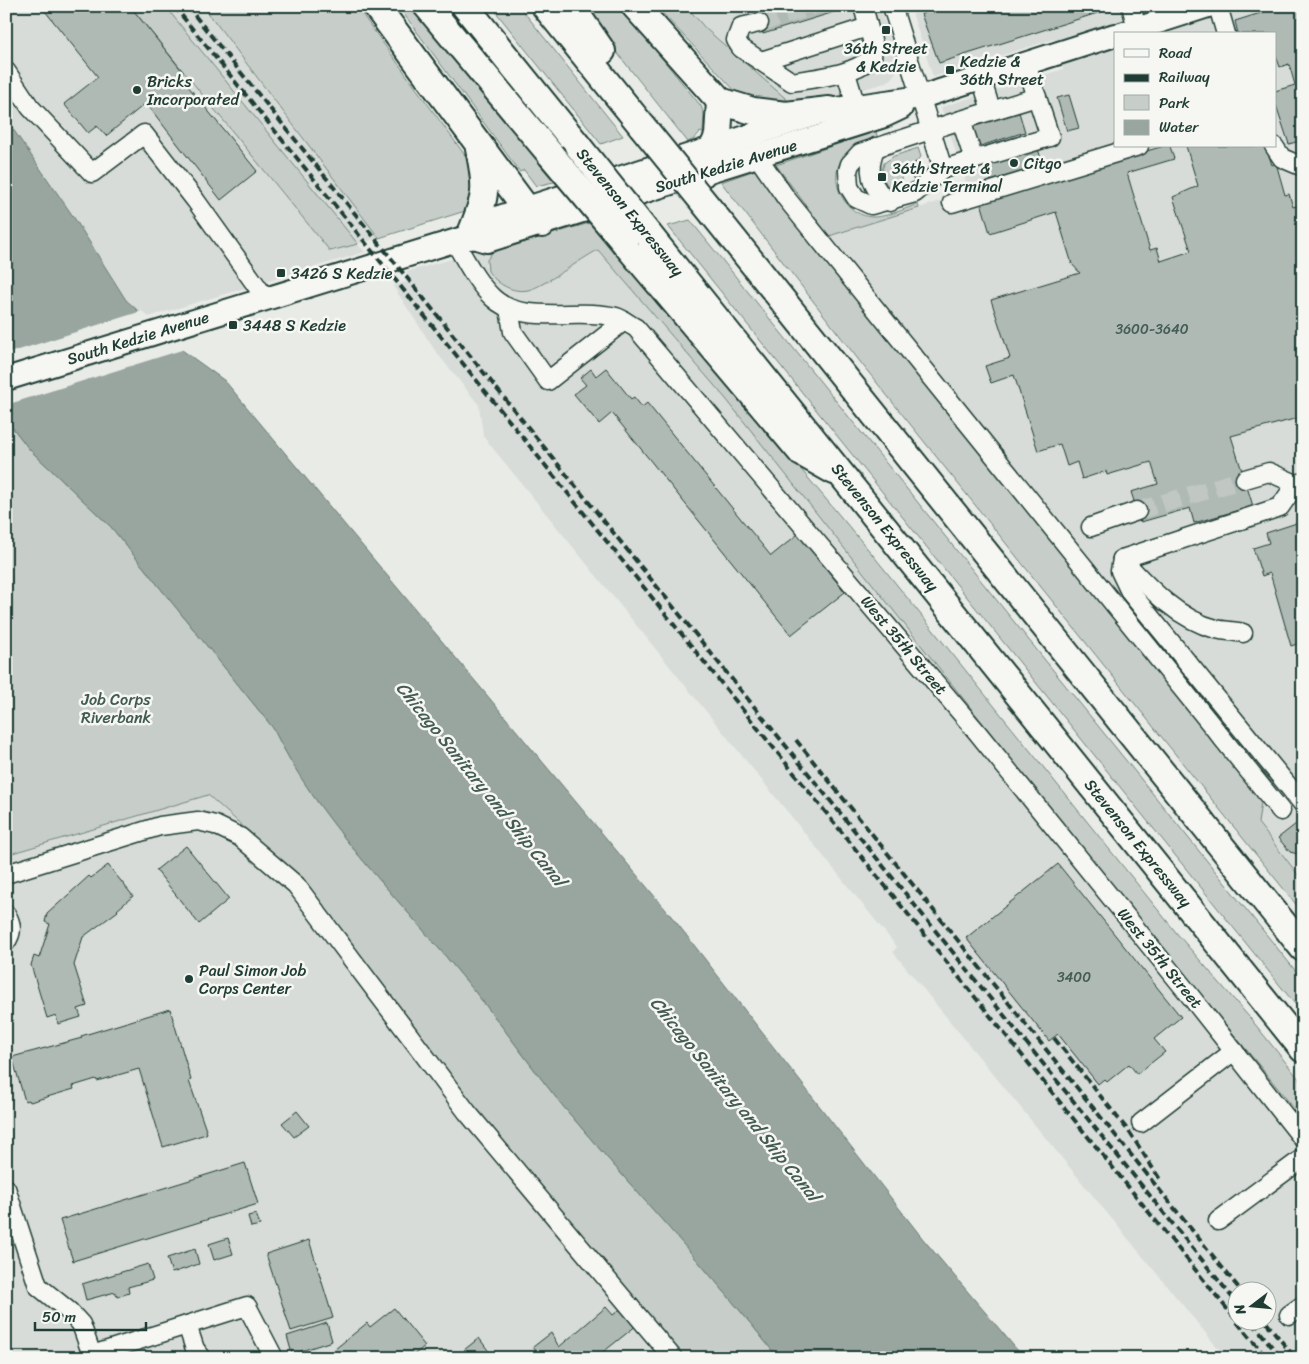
<svg xmlns="http://www.w3.org/2000/svg" width="1309" height="1364" font-family="Sriracha,sans-serif">
<style>
.built{fill:#d8dcd8;fill-rule:evenodd}
.green{fill:#c7cec9;stroke:#73867e}
.water{fill:#99a6a0;stroke:#687c75}
.pier{fill:#e9ebe7}
.building{fill:#b0bab5;stroke:#1f3d34}
.lines{fill:none;stroke-linecap:round;stroke-linejoin:round}
.minor-tunnel{stroke:#c1c8c3;stroke-width:18;stroke-dasharray:18 9;stroke-linecap:butt}
.minor-casing{stroke:#1f3d34;stroke-width:21}
.major-casing{stroke:#1f3d34;stroke-width:26}
.highway-casing{stroke:#1f3d34;stroke-width:30}
.minor{stroke:#f6f6f2;stroke-width:18}
.major{stroke:#f6f6f2;stroke-width:22}
.highway{stroke:#f6f6f2;stroke-width:26}
.rail{stroke:#1f3d34;stroke-width:4;stroke-dasharray:8 4;stroke-linecap:butt}
.highway-bridge-casing{stroke:#1f3d34;stroke-width:30;stroke-linecap:butt}
.highway-bridge{stroke:#f6f6f2;stroke-width:26}
.poi-dot{fill:#1f3d34;stroke:#f6f6f2;stroke-width:2}
.labels{text-anchor:middle;dominant-baseline:central;stroke-width:5;stroke-linejoin:round;paint-order:stroke}
.number-label{font-size:14px;fill:#435c54}
.poi-label{font-size:16px;fill:#1f3d34;stroke:#f6f6f2;text-anchor:start}
.street-label{font-size:16px;fill:#1f3d34;stroke:#f6f6f2}
.park-label{font-size:16px;fill:#415a52;stroke:#f6f6f2}
.water-label{font-size:18px;font-style:italic;fill:#445c54;stroke:#f6f6f2}
</style>
<rect width="100%" height="100%" fill="#e9ebe7"/>
<filter id="ink" filterUnits="userSpaceOnUse"><feTurbulence type="fractalNoise" baseFrequency=".02" numOctaves="2"/><feDisplacementMap in="SourceGraphic" scale="10" xChannelSelector="R" yChannelSelector="G"/><feConvolveMatrix kernelMatrix="1 2 1 2 8 2 1 2 1" color-interpolation-filters="sRGB"/></filter>
<g filter="url(#ink)">
<!-- built -->
<g class="built">
<path d="M6,6H130L330,251L357,244L165,6H203L379,238L358,244L365,252L145,318L126,300L75,219L6,119Z"/>
<path d="M686,6H880L897,62L896,72L890,80L879,85L794,106L706,29Z"/>
<path d="M910,6H1303V881L758,169L776,165L830,236L969,192L941,107L1063,69L1054,39L933,77ZM1115,34H1275V146H1115Z"/>
<path d="M591,219L593,222L493,251L486,266L529,290L598,250L726,399L1303,1119V1358H1226L893,952L897,947L483,436L479,405L436,352L393,286L412,280L406,272ZM1236,1292H1266V1322H1236Z"/>
<path d="M208,795L294,872L451,1086L682,1358H6V855Z"/>
</g>
<!-- green -->
<g class="green">
<path d="M130,6H165L358,244L330,251Z"/>
<path d="M203,6H356L470,162L475,200L465,211L379,238Z"/>
<path d="M398,6H412L558,181L536,186L524,170L520,172Z"/>
<path d="M491,6H519L623,136L601,144Z"/>
<path d="M584,6H619L701,106L704,114L703,133L700,132L694,139L688,142L614,49Z"/>
<path d="M656,6H686L706,29L792,104L771,103L738,94Z"/>
<path d="M876,131L878,140C869,143 857,146 850,151C822,172 842,216 873,217C887,217 904,209 918,204L919,208L829,236L776,165Z"/>
<path d="M918,148L921,157L902,175L900,184L895,188L887,185L881,175L884,163L894,156Z"/>
<path d="M758,169L1262,795L1258,823L1303,881V913L861,363L721,182Z"/>
<path d="M690,220L1303,980V1014L668,226Z"/>
<path d="M593,222L872,554L1179,936L1250,1018L1303,1084V1119L1088,856L726,399L598,250C582,258 543,287 528,290C512,293 497,284 488,271L487,260L493,251Z"/>
<path d="M6,419L29,449L111,527L273,728C317,819 393,892 457,970C494,1013 526,1061 562,1105C633,1190 710,1270 778,1358H682L451,1086L294,872L208,795L6,855Z"/>
</g>
<!-- water -->
<path class="water" d="M6,119L75,219L126,300L182,350L225,381L676,922L923,1239L1024,1358H778C710,1270 633,1190 562,1105C526,1061 494,1013 457,970C393,892 317,819 273,728L111,527L29,449L6,419Z"/>
<!-- pier -->
<path class="pier" d="M142,311L185,349L6,405V354Z"/>
<!-- building -->
<g class="building">
<path d="M41,6H130L183,72L179,75L257,171L221,200L146,103L106,136L97,126L88,133L64,104L98,77Z"/>
<path d="M787,6H843L844,9L763,34L757,16Z"/>
<path d="M923,6H1106L1107,10L939,63L921,14L925,13Z"/>
<path d="M1283,6H1303V140L1289,144L1275,102V91L1295,85L1289,64L1280,67L1275,53V34H1238L1235,21Z"/>
<path d="M1069,95L1079,128L1067,131L1057,98Z"/>
<path d="M1018,109L1025,132L977,147L970,124Z"/>
<path d="M1037,145L1043,166L991,181L985,160Z"/>
<path d="M1164,146H1170L1174,159L1127,173L1150,250L1157,248L1161,261L1191,251L1173,197L1198,186L1186,146H1266L1272,165L1276,163L1285,195L1289,194L1293,207L1303,204V424H1300L1298,418L1231,436L1253,506L1194,523L1190,508L1141,522L1131,492L1158,484L1151,462L1107,475L1106,471L1082,479L1077,462L1067,466L1060,444L1038,451L1014,375L991,383L985,366L1010,358L991,300L1080,273L1072,264L1056,212L990,233L980,199Z"/>
<path d="M916,162L924,169L914,180L906,172Z"/>
<path d="M606,368L631,399L634,397L642,407L647,403L771,556L798,534L845,592L791,635L612,413L599,424L574,394L586,385L580,378L591,369L596,376Z"/>
<path d="M1303,521V651L1300,643L1291,646L1270,573L1262,576L1253,548L1269,543L1266,533Z"/>
<path d="M1296,824L1303,832L1302,855L1290,852L1278,838Z"/>
<path d="M186,846L229,899L199,924L156,870Z"/>
<path d="M1058,864L1181,1017L1154,1039L1165,1052L1137,1074L1129,1064L1107,1082L1104,1079L1098,1084L1058,1034L1049,1041L966,938Z"/>
<path d="M108,865L133,896L117,910L118,911L83,937L74,965L87,1006L78,1009L81,1017L58,1024L56,1015L47,1018L31,965L34,956L39,958L50,924L45,922L47,914L89,876L91,878Z"/>
<path d="M170,1009L191,1080L189,1081L207,1133L206,1134L163,1147L139,1069L97,1081L96,1079L73,1086L74,1089L30,1102L29,1100L25,1101L12,1057L82,1038L81,1036Z"/>
<path d="M297,1111L309,1126L294,1137L282,1123Z"/>
<path d="M245,1163L258,1204L73,1261L60,1220Z"/>
<path d="M256,1214L260,1225L251,1227L248,1216Z"/>
<path d="M228,1238L233,1254L214,1260L209,1244Z"/>
<path d="M309,1240L333,1318L291,1331L266,1254Z"/>
<path d="M195,1249L199,1264L172,1273L167,1258Z"/>
<path d="M148,1264L153,1280L128,1287L129,1293L117,1297L115,1292L86,1300L82,1284Z"/>
<path d="M606,1307L613,1315L623,1307L637,1325L602,1353L605,1358H541L533,1347L551,1333L559,1347Z"/>
<path d="M394,1308L425,1346L410,1358H324L367,1323L370,1327Z"/>
<path d="M327,1323L332,1341L292,1354L287,1336Z"/>
<path d="M479,1338L490,1353L484,1358H470L464,1350Z"/>
</g>
<g class="lines">
<!-- minor-tunnel -->
<g class="minor-tunnel">
<path d="M759,23L813,6"/>
<path d="M1137,511L1245,479"/>
</g>
<defs>
<g id="minor">
<path d="M892,6L943,169"/>
<path d="M1131,6L1137,28"/>
<path d="M1218,6L1226,34"/>
<path d="M759,23L741,27L736,40L741,48L792,82C820,77 850,76 872,58L873,44L863,6"/>
<path d="M761,61L868,27"/>
<path d="M6,71L30,107L92,173L144,134L196,201L266,299"/>
<path d="M846,73L856,106"/>
<path d="M981,78L991,110"/>
<path d="M961,120L860,153L850,164L848,171L849,187L856,198L871,205L915,193L943,169L1050,137L1026,64"/>
<path d="M1274,146L1282,158L1303,167"/>
<path d="M876,147C866,168 870,189 890,202"/>
<path d="M757,156L786,198L1281,811"/>
<path d="M974,160L961,120L1037,97"/>
<path d="M952,203L1139,146"/>
<path d="M454,241C466,260 476,282 493,298C523,326 578,307 616,317C623,319 630,325 636,328L977,732L1184,988L1303,1139"/>
<path d="M509,309L513,332L548,381L624,321"/>
<path d="M1245,479L1269,472L1296,484"/>
<path d="M1091,527L1137,511"/>
<path d="M1122,559L1120,571L1130,592L1303,804"/>
<path d="M1122,559L1280,507L1296,484L1303,482"/>
<path d="M1122,559C1148,587 1177,619 1216,629C1224,631 1234,631 1243,633"/>
<path d="M6,874L160,826L198,821L215,825L240,837L296,885L467,1112L673,1358"/>
<path d="M6,914C12,923 13,933 6,942"/>
<path d="M1141,1123L1234,1051"/>
<path d="M6,1188L38,1286L70,1312L81,1324L93,1358"/>
<path d="M1218,1221L1303,1158"/>
<path d="M1289,1315L1303,1305"/>
<path d="M187,1325L195,1349L202,1358"/>
<path d="M92,1355L247,1306L274,1358"/>
</g>
<g id="major">
<path d="M1121,34L1208,6"/>
<path d="M470,236L487,241L884,116L901,108"/>
<path d="M6,379L470,236L484,222L829,110L921,97L1115,35"/>
</g>
<g id="highway">
<path d="M376,6L526,208L542,224"/>
<path d="M427,6L551,155"/>
<path d="M465,6L578,146"/>
<path d="M545,6L642,126"/>
<path d="M571,6L602,51"/>
<path d="M635,6L720,101L753,111L786,115L829,110"/>
<path d="M702,174L718,136L720,101"/>
<path d="M714,215L1303,948"/>
<path d="M649,235L1303,1049"/>
<path d="M470,236C486,197 488,191 479,149"/>
<path d="M625,243L802,453L834,471"/>
</g>
</defs>
<!-- minor casing -->
<use href="#minor" class="minor-casing"/>
<!-- major casing -->
<use href="#major" class="major-casing"/>
<!-- highway casing -->
<use href="#highway" class="highway-casing"/>
<!-- minor -->
<use href="#minor" class="minor"/>
<!-- major -->
<use href="#major" class="major"/>
<!-- highway -->
<use href="#highway" class="highway"/>
<!-- rail -->
<g class="rail">
<path d="M174,6L1236,1320"/>
<path d="M187,6L1236,1302"/>
<path d="M796,740L1242,1292"/>
<path d="M1054,1038L1130,1133L1161,1181"/>
<path d="M1237,1322L1267,1358"/>
<path d="M1252,1322L1281,1358"/>
<path d="M1266,1322L1295,1358"/>
</g>
<defs>
<g id="highway-bridge">
<path d="M642,126L714,215"/>
<path d="M578,146L649,235"/>
<path d="M551,155L625,243"/>
</g>
</defs>
<!-- highway-bridge casing -->
<use href="#highway-bridge" class="highway-bridge-casing"/>
<!-- highway-bridge -->
<use href="#highway-bridge" class="highway-bridge"/>
</g>
</g>
<!-- markers -->
<g class="poi-dot">
<rect x="881" y="25" width="10" height="10" rx="2.5"/>
<rect x="945" y="65" width="10" height="10" rx="2.5"/>
<circle cx="137" cy="90" r="5"/>
<circle cx="1014" cy="163" r="5"/>
<rect x="877" y="172" width="10" height="10" rx="2.5"/>
<rect x="276" y="268" width="10" height="10" rx="2.5"/>
<rect x="228" y="320" width="10" height="10" rx="2.5"/>
<circle cx="189" cy="979" r="5"/>
</g>
<g class="labels">
<!-- number labels -->
<g class="number-label">
<text x="1152" y="329">3600-3640</text>
<text x="1074" y="977">3400</text>
</g>
<!-- poi labels -->
<g class="poi-label">
<text x="886" y="48" text-anchor="middle">36th Street<tspan x="886" dy="18">&amp; Kedzie</tspan></text>
<text x="960" y="61">Kedzie &amp;<tspan x="960" dy="18">36th Street</tspan></text>
<text x="147" y="81">Bricks<tspan x="147" dy="18">Incorporated</tspan></text>
<text x="1024" y="163">Citgo</text>
<text x="892" y="168">36th Street &amp;<tspan x="892" dy="18">Kedzie Terminal</tspan></text>
<text x="291" y="273">3426 S Kedzie</text>
<text x="243" y="325">3448 S Kedzie</text>
<text x="199" y="970">Paul Simon Job<tspan x="199" dy="18">Corps Center</tspan></text>
</g>
<!-- street labels -->
<g class="street-label">
<text transform="translate(726 166) rotate(-17)">South Kedzie Avenue</text>
<text transform="translate(630 212) rotate(51)">Stevenson Expressway</text>
<text transform="translate(138 338) rotate(-17)">South Kedzie Avenue</text>
<text transform="translate(885 527) rotate(51)">Stevenson Expressway</text>
<text transform="translate(904 645) rotate(50)">West 35th Street</text>
<text transform="translate(1138 843) rotate(51)">Stevenson Expressway</text>
<text transform="translate(1160 958) rotate(51)">West 35th Street</text>
</g>
<!-- park labels -->
<g class="park-label">
<text x="116" y="699">Job Corps<tspan x="116" dy="18">Riverbank</tspan></text>
</g>
<!-- water labels -->
<g class="water-label">
<text transform="translate(481 784) rotate(51)">Chicago Sanitary and Ship Canal</text>
<text transform="translate(735 1099) rotate(51)">Chicago Sanitary and Ship Canal</text>
</g>
</g>
<!-- margin -->
<rect width="1309" height="1364" fill="none" stroke="#f6f6f2" stroke-width="25"/>
<rect x="12" y="12" width="1284" height="1339" fill="none" stroke="#1f3d34" stroke-width="2" filter="url(#ink)"/>
<!-- legend -->
<rect x="1114" y="32" width="162" height="115" fill="#f6f6f2" stroke="#a0aca6"/>
<rect x="1124" y="49" width="25" height="8" fill="#f6f6f2" stroke="#a0aca6"/>
<text x="1159" y="58" font-size="15" fill="#1f3d34">Road</text>
<rect x="1124" y="74" width="25" height="8" fill="#1f3d34" stroke="#a0aca6"/>
<text x="1159" y="82" font-size="15" fill="#1f3d34">Railway</text>
<rect x="1124" y="95" width="25" height="15" fill="#c7cec9" stroke="#a0aca6"/>
<text x="1159" y="108" font-size="15" fill="#1f3d34">Park</text>
<rect x="1124" y="120" width="25" height="15" fill="#99a6a0" stroke="#a0aca6"/>
<text x="1159" y="132" font-size="15" fill="#1f3d34">Water</text>
<!-- north arrow -->
<g transform="translate(1252 1306) rotate(254)"><circle r="24" fill="#f6f6f2" stroke="#a0aca6"/>
<path d="M0-4L9 19L0 12L-9 19Z" fill="#1f3d34"/>
<text y="-8" font-size="14" font-weight="bold" text-anchor="middle" fill="#1f3d34">N</text>
</g>
<!-- scale -->
<path d="M35 1322v8h111v-8" fill="none" stroke="#1f3d34" stroke-width="2.5"/>
<text x="42" y="1322" font-size="15" fill="#1f3d34" stroke="#f6f6f2" stroke-width="4" paint-order="stroke">50 m</text>
</svg>
